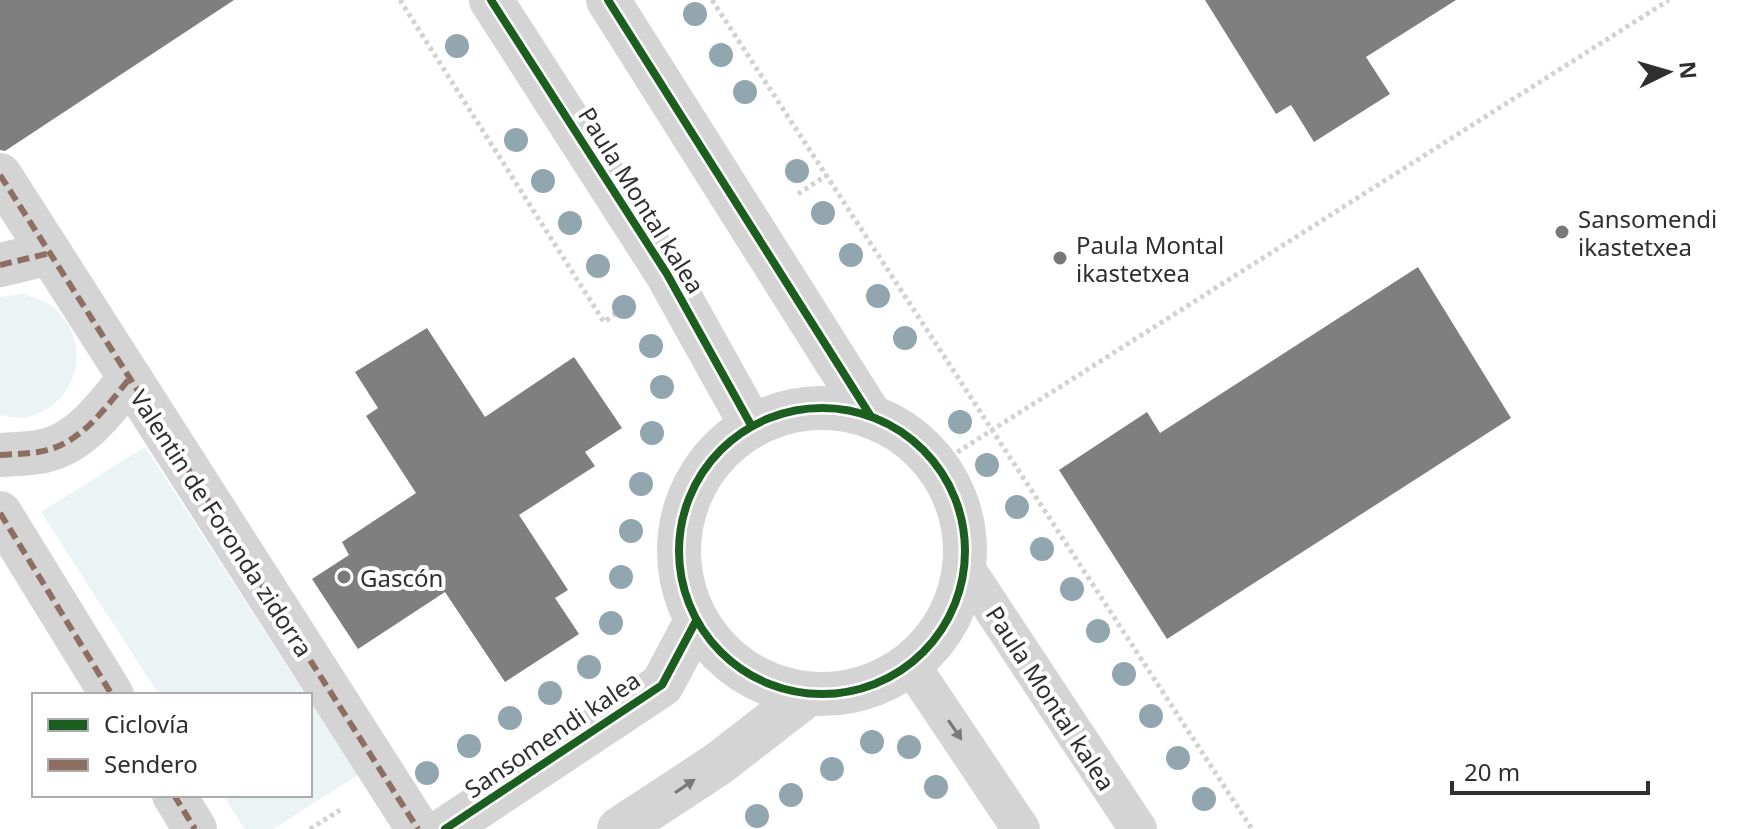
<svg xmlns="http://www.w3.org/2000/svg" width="1740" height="829" font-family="'Noto Sans',sans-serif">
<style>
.green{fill:#ebf3f5}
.building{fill:#7f7f7f}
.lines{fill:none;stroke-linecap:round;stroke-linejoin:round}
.path{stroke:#d2d2d2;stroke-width:5;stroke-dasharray:4 4;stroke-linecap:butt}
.service{stroke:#d4d4d4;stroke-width:38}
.pedestrian{stroke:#d4d4d4;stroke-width:44}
.minor{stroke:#d4d4d4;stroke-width:44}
.quiet{stroke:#8d6e63;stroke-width:6;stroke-dasharray:12 6;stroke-linecap:butt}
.cycleway-casing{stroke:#fff;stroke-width:13}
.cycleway{stroke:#1b5e20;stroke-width:8}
.tree{fill:#92a6af}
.oneway{fill:#797979}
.poi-dot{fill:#787878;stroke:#fff;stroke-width:3}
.labels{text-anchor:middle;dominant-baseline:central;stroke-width:8;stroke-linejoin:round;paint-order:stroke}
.street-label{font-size:24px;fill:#2f2f2f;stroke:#fff}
.poi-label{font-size:24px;fill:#2f2f2f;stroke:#fff;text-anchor:start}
</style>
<rect width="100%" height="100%" fill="#fff"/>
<!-- green -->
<g class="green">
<path d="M24,294C33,298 46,301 53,307C95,343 78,406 25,418C17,419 8,416 0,415V297Z"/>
<path d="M145,447L306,695H159L41,512Z"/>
<path d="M310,701L358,775L273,829H245L223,795H310Z"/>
</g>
<!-- building -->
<g class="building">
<path d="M0,0H234L5,151L0,150Z"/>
<path d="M1205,0H1456L1366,57L1390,94L1314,142L1291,105L1276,114Z"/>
<path d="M1418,267L1511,418L1167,639L1059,470L1147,412L1160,433Z"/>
<path d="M427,328L485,417L574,357L622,428L585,452L595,466L519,515L568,590L555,598L579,634L505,682L445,592L358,649L312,579L349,555L342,542L416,493L366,416L378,408L355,372Z"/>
</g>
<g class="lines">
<!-- path -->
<g class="path">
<path d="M400,0L604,322L622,309"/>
<path d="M712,0L1252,829"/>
<path d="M798,194L827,175"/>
<path d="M937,465L1669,0"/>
<path d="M310,829L340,810"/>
</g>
<!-- service -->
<g class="service">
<path d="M965,567L1138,829"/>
<path d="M911,665L1021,829"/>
</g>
<!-- pedestrian -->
<g class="pedestrian">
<path d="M0,175L418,829"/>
<path d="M0,265L50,253"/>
<path d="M0,455C13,454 26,454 38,452C80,446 105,408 130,378"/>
<path d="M0,513L112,695"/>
<path d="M174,795L195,829"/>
</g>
<!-- minor -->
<g class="minor">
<path d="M491,0L667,274L751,425"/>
<path d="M608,0L870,415"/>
<circle cx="822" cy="551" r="143"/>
<path d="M445,829L662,685L696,621"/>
<path d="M619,829L718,764L807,695"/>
</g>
<!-- quiet -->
<g class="quiet">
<path d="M0,175L418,829"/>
<path d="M0,265L50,253"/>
<path d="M0,455C13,454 26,454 38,452C80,446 105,408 130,378"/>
<path d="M0,513L112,695"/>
<path d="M174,795L195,829"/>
</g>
<defs>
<g id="cycleway">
<path d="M491,0L667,274L751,425"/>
<path d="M608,0L870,415"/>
<circle cx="822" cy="551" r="143"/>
<path d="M445,829L662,685L696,621"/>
</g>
</defs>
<!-- cycleway casing -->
<use href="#cycleway" class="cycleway-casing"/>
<!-- cycleway -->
<use href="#cycleway" class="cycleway"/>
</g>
<!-- trees -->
<g class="tree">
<circle cx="695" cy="14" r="12"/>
<circle cx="457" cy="46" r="12"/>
<circle cx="721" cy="55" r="12"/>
<circle cx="745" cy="92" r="12"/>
<circle cx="516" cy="140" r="12"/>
<circle cx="797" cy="171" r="12"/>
<circle cx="543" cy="181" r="12"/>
<circle cx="823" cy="213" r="12"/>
<circle cx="570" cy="223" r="12"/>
<circle cx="851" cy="255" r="12"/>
<circle cx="598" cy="266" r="12"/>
<circle cx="878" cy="296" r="12"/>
<circle cx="624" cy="307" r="12"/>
<circle cx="905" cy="338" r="12"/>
<circle cx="651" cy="346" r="12"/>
<circle cx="662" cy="387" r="12"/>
<circle cx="960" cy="422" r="12"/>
<circle cx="652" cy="433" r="12"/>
<circle cx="987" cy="465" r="12"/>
<circle cx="641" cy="484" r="12"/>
<circle cx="1017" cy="507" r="12"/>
<circle cx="631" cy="531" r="12"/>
<circle cx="1042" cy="549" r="12"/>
<circle cx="621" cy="577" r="12"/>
<circle cx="1072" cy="589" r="12"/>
<circle cx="611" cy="623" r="12"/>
<circle cx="1098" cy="631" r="12"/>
<circle cx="589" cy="667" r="12"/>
<circle cx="1124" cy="674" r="12"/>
<circle cx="550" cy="693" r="12"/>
<circle cx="1151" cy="716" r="12"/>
<circle cx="510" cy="718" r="12"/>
<circle cx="872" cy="742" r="12"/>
<circle cx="469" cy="746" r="12"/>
<circle cx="909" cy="747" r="12"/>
<circle cx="1178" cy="758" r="12"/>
<circle cx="832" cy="769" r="12"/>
<circle cx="427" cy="773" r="12"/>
<circle cx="936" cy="787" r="12"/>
<circle cx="791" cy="795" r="12"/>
<circle cx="1204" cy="799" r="12"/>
<circle cx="757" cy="816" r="12"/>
</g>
<!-- one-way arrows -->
<defs><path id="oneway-solid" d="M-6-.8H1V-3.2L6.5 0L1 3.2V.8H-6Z" transform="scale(2)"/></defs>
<g class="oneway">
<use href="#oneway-solid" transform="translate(955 730) rotate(56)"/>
<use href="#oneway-solid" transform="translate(685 786) rotate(-34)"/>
</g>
<!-- markers -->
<g class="poi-dot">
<circle cx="1562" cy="232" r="8"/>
<circle cx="1060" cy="258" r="8"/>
<circle cx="344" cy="577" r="8"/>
</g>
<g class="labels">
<!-- street labels -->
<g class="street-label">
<text transform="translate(642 200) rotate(58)">Paula Montal kalea</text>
<text transform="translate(222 523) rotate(57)">Valentin de Foronda zidorra</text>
<text transform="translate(1051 698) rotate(57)">Paula Montal kalea</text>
<text transform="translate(552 734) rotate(-34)">Sansomendi kalea</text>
</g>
<!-- poi labels -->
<g class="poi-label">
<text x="1578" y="218">Sansomendi<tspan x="1578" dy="28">ikastetxea</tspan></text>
<text x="1076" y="244">Paula Montal<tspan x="1076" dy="28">ikastetxea</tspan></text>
<text x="360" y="577">Gascón</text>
</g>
</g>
<!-- legend -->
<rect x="32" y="693" width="280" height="104" fill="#ffffff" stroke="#acacac" stroke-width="2"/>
<rect x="48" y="719" width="40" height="12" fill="#1b5e20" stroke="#acacac" stroke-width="2"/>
<text x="104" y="733" font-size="24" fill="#2f2f2f">Ciclovía</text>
<rect x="48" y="759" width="40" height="12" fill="#8d6e63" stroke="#acacac" stroke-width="2"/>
<text x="104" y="773" font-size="24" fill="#2f2f2f">Sendero</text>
<!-- north arrow -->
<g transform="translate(1668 72) rotate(85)" stroke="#ffffff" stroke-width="6" paint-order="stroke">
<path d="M0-6L14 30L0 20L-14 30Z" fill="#2f2f2f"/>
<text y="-12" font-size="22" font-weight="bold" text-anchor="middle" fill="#2f2f2f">N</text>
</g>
<!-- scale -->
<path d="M1452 781v12h196v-12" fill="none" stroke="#2f2f2f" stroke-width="4"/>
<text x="1464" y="781" font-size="24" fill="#2f2f2f" stroke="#ffffff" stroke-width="6" paint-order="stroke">20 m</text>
</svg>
